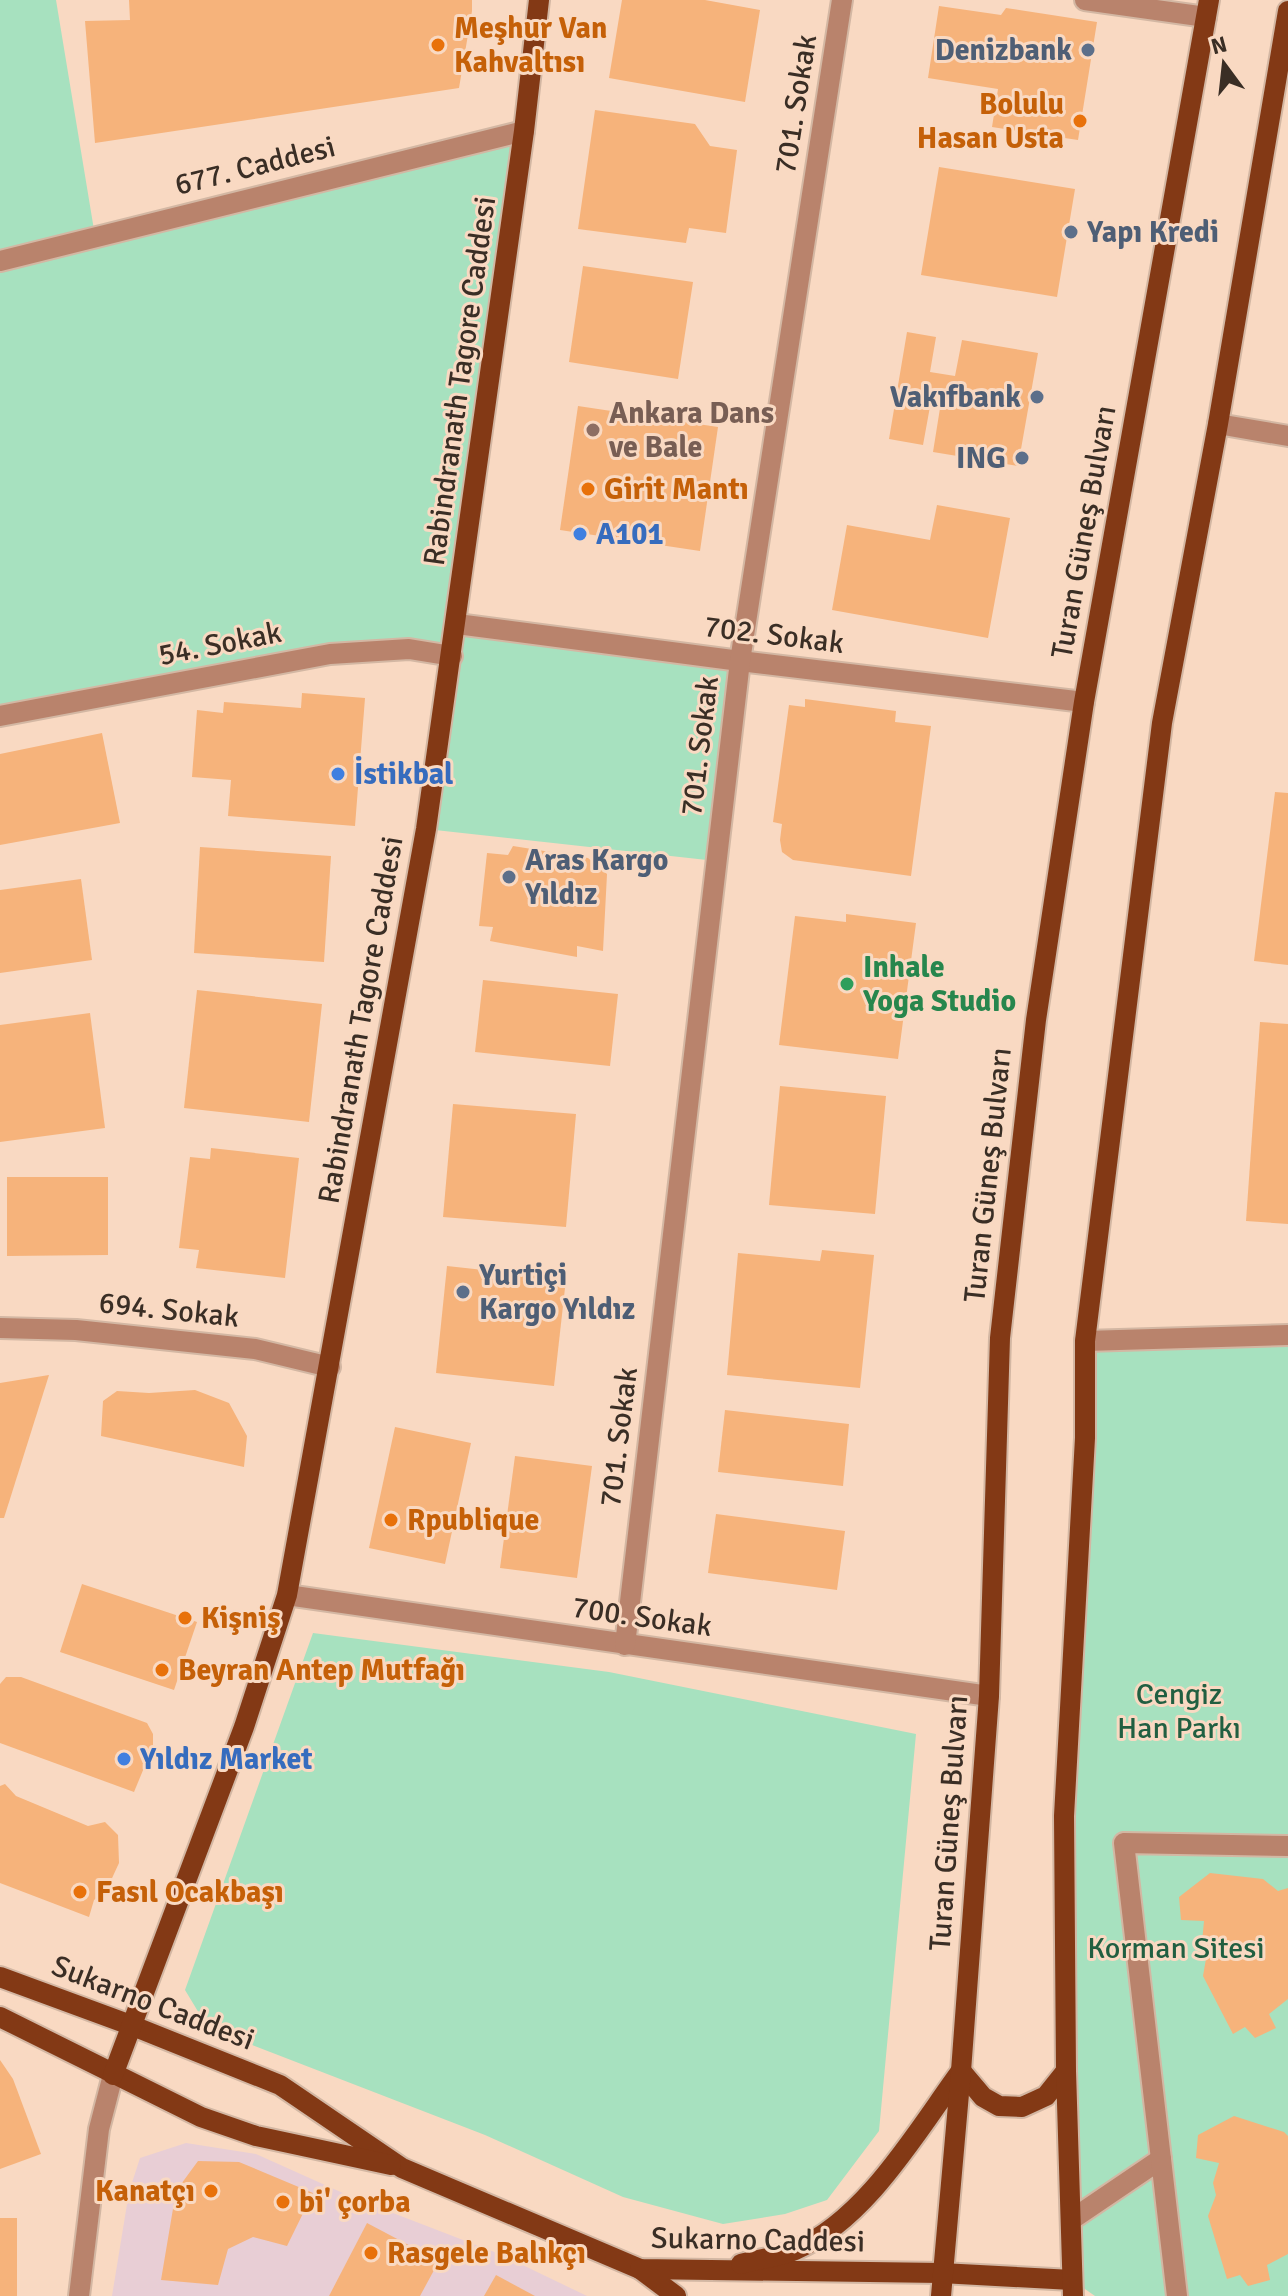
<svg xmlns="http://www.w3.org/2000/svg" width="1288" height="2296" font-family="Signika,sans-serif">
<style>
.commercial{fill:#e8ced5}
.green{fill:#a7e1bf}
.building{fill:#f6b37b}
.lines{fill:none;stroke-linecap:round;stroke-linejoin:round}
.minor-casing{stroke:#d3b7a3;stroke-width:24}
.major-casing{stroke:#d3b7a3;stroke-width:24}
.minor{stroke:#b9836c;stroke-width:20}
.major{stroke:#833915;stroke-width:20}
.food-dot{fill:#e8710a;stroke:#f9d9c2;stroke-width:3}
.service-dot{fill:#5c6f8a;stroke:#f9d9c2;stroke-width:3}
.education-dot{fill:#8d6e63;stroke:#f9d9c2;stroke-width:3}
.shop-dot{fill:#3f7fe0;stroke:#f9d9c2;stroke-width:3}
.leisure-dot{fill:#2e9e5b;stroke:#f9d9c2;stroke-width:3}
.labels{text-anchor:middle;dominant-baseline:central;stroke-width:6;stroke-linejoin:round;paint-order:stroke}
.food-label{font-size:30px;font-weight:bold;fill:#c56008;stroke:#f9d9c2;text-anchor:start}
.service-label{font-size:30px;font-weight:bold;fill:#4e5e75;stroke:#f9d9c2;text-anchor:end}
.street-label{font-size:30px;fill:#3a2e25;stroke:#f9d9c2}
.education-label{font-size:30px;font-weight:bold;fill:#785e54;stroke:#f9d9c2;text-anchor:start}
.shop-label{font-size:30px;font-weight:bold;fill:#366cbe;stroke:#f9d9c2;text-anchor:start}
.leisure-label{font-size:30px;font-weight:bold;fill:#27864d;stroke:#f9d9c2;text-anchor:start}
.park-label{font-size:30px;fill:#215f41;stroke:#f9d9c2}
</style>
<rect width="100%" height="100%" fill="#f9d9c2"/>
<!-- commercial -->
<path class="commercial" d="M186,2143L256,2154L354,2198L502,2255L587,2296H112L129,2192L140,2158Z"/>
<!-- green -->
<g class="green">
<path d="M0,0H56L95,236L524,131L457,624L740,661L716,861L426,829L452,656L409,649L0,716Z"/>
<path d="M1288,1335V2296H1095L1072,2280L1066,2071L1085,1341Z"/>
<path d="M313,1633L609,1672L916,1734L879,2131L827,2200L785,2214L723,2224L623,2197L485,2135L208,2028L185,1990Z"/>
</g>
<!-- building -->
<g class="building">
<path d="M129,0H472V11L459,88L95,143L85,21L130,20Z"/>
<path d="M622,0H705L760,10L745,102L609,78Z"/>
<path d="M939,6L1001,15L1006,8L1097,22L1078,140L992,127L998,89L928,78Z"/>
<path d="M595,110L695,124L710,146L737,150L726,233L689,228L686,243L578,229Z"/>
<path d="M939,167L1075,189L1057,297L921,275Z"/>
<path d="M583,266L693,282L678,379L569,362Z"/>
<path d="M907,332L936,337L930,372L955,376L962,340L1038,353L1018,466L933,452L941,402L931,401L923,445L889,439Z"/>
<path d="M578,406L718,427L700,551L560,530Z"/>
<path d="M937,505L1010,518L988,638L832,610L847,525L930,540Z"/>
<path d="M302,693L365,698L355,826L228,816L231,780L192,777L197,710L223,713L224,702L301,708Z"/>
<path d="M805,699L896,711L895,722L931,726L911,876L793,860L782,852L780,840L782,824L773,822L789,705L805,707Z"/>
<path d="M102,733L120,823L0,845V754Z"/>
<path d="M1275,792L1288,793V965L1254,961Z"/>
<path d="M513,846L588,858L607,874L603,951L577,946V957L490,941L493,927L479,926L487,853L508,855Z"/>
<path d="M200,847L331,856L324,962L194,953Z"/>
<path d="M81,879L92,960L0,973V890Z"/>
<path d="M846,914L916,923L898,1059L779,1045L795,916L846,922Z"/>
<path d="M483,980L618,994L610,1066L475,1052Z"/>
<path d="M197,990L322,1004L309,1122L184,1108Z"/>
<path d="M90,1013L105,1128L0,1142V1025Z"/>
<path d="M1260,1022L1288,1024V1224L1246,1221Z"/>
<path d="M780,1086L886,1096L875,1214L769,1205Z"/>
<path d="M453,1104L576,1114L566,1227L443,1217Z"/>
<path d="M211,1148L299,1158L285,1278L196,1268L199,1250L179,1248L190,1157L210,1159Z"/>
<path d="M7,1177H108V1255L7,1256Z"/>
<path d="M822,1250L874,1255L860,1388L727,1375L738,1253L820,1261Z"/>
<path d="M447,1266L566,1279L554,1386L436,1373Z"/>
<path d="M49,1375L4,1518H0V1383Z"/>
<path d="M195,1390L229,1403L247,1436L244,1467L101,1436L103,1401L117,1391L149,1393Z"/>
<path d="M725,1410L849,1424L843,1486L718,1472Z"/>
<path d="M395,1427L471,1443L445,1564L369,1548Z"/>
<path d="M515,1456L592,1466L577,1578L500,1568Z"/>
<path d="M716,1514L845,1531L837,1590L708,1573Z"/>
<path d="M82,1584L197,1622L174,1690L60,1652Z"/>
<path d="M6,1677H21L147,1723L153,1734V1746L134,1792L0,1743V1684Z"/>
<path d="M5,1784L16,1796L88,1826L105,1822L118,1835L119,1863L107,1889L94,1900L89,1917L0,1883V1786Z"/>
<path d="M1210,1873L1263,1879L1278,1891L1288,1888V1999L1269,2014L1276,2028L1255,2038L1245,2027L1233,2034L1203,1976L1207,1953L1202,1942L1204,1921L1181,1920L1179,1897Z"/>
<path d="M0,2060L13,2079L41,2154L0,2169Z"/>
<path d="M1234,2116L1284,2132L1288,2136V2254L1267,2265L1270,2280L1248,2286L1240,2275L1227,2279L1208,2216L1216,2195L1213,2183L1219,2163L1196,2158L1198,2135Z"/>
<path d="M198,2161L239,2162L313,2193L287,2246L253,2237L228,2249L218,2285L161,2280L176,2191Z"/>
<rect x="0" y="2218" width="17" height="78"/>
<path d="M367,2223L439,2261L420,2296H329Z"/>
<path d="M496,2275L535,2296H484Z"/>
</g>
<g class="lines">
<defs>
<g id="minor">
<path d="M1085,0L1206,17"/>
<path d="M0,261L524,131"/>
<path d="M1218,424L1288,436"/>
<path d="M457,624L740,661L1084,702"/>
<path d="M0,716L330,654L409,649L452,656"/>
<path d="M0,1328L76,1330L255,1349L330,1367"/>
<path d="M1085,1341L1288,1335"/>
<path d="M287,1595L989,1696"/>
<path d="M625,1645L740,661L842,0"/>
<path d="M1071,2220L1161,2159"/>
<path d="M79,2296L99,2129L113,2075"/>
<path d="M1177,2296L1124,1843L1288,1846"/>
</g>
<g id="major">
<path d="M0,1977L133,2026L280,2085L402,2168L640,2269L941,2273L1072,2280"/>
<path d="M0,2017L201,2117L256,2136L391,2165"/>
<path d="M113,2075L244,1727L287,1595L426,829L524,131L539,0"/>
<path d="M741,2264C759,2259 779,2257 795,2250C866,2220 917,2131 961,2071L983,2097L999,2106L1022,2107L1046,2096L1066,2071"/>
<path d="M640,2269L676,2296"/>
<path d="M941,2296L961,2071L989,1696L1000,1338L1036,1020L1084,702L1209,0"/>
<path d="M1073,2296L1066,2071L1064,1816L1085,1438V1341L1162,723L1218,424L1288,11"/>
</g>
</defs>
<!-- minor casing -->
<use href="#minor" class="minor-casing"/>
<!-- major casing -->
<use href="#major" class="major-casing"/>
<!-- minor -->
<use href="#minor" class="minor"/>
<!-- major -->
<use href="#major" class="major"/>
</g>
<!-- markers -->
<g class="food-dot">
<circle cx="438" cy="45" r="8"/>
<circle cx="1080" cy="121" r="8"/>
<circle cx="588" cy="489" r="8"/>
<circle cx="391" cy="1520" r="8"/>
<circle cx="185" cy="1618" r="8"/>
<circle cx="162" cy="1670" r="8"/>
<circle cx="80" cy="1892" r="8"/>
<circle cx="211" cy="2191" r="8"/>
<circle cx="283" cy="2202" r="8"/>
<circle cx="371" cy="2253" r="8"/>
</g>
<g class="service-dot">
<circle cx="1088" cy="50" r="8"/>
<circle cx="1071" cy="232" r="8"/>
<circle cx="1037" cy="397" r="8"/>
<circle cx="1022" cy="458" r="8"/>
<circle cx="509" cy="877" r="8"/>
<circle cx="463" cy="1292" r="8"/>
</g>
<circle class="education-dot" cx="593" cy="430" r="8"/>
<g class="shop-dot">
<circle cx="580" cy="534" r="8"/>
<circle cx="338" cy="774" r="8"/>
<circle cx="124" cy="1759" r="8"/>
</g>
<circle class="leisure-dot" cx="847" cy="984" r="8"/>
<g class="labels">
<!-- food labels -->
<g class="food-label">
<text x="454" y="28">Meşhur Van<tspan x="454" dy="34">Kahvaltısı</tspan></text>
<text x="1064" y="104" text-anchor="end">Bolulu<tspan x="1064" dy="34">Hasan Usta</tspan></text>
<text x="604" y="489">Girit Mantı</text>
<text x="407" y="1520">Rpublique</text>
<text x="201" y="1618">Kişniş</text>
<text x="178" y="1670">Beyran Antep Mutfağı</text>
<text x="96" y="1892">Fasıl Ocakbaşı</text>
<text x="195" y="2191" text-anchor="end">Kanatçı</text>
<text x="299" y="2202">bi' çorba</text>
<text x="387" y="2253">Rasgele Balıkçı</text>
</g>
<!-- service labels -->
<g class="service-label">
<text x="1072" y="50">Denizbank</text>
<text x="1087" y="232" text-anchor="start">Yapı Kredi</text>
<text x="1021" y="397">Vakıfbank</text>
<text x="1006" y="458">ING</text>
<text x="525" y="860" text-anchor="start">Aras Kargo<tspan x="525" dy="34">Yıldız</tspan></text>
<text x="479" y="1275" text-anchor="start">Yurtiçi<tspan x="479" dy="34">Kargo Yıldız</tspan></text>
</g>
<!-- street labels -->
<g class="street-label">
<text transform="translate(796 104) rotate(-81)">701. Sokak</text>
<text transform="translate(255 166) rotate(-14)">677. Caddesi</text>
<text transform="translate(460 381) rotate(-82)">Rabindranath Tagore Caddesi</text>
<text transform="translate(1084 532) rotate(-80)">Turan Güneş Bulvarı</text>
<text transform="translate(774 635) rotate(7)">702. Sokak</text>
<text transform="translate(220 644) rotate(-11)">54. Sokak</text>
<text transform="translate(700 746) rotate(-83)">701. Sokak</text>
<text transform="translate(361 1020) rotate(-80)">Rabindranath Tagore Caddesi</text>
<text transform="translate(988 1175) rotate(-84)">Turan Güneş Bulvarı</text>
<text transform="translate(169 1310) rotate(6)">694. Sokak</text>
<text transform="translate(619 1437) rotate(-83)">701. Sokak</text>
<text transform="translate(642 1617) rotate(8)">700. Sokak</text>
<text transform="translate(949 1823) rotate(-86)">Turan Güneş Bulvarı</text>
<text transform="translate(153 2003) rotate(21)">Sukarno Caddesi</text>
<text transform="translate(758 2240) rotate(1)">Sukarno Caddesi</text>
</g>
<!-- education labels -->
<g class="education-label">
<text x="609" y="413">Ankara Dans<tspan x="609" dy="34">ve Bale</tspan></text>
</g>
<!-- shop labels -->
<g class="shop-label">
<text x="596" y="534">A101</text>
<text x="354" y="774">İstikbal</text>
<text x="140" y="1759">Yıldız Market</text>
</g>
<!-- leisure labels -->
<g class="leisure-label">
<text x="863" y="967">Inhale<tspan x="863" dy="34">Yoga Studio</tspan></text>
</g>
<!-- park labels -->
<g class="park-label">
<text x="1179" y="1694">Cengiz<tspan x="1179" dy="34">Han Parkı</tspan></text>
<text x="1176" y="1948">Korman Sitesi</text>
</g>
</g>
<!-- north arrow -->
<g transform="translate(1224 64) rotate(345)" stroke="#f9d9c2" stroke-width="6" paint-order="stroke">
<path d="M0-6L14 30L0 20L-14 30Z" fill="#3a2e25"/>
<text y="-12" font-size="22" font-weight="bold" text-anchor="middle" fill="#3a2e25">N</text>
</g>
</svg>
